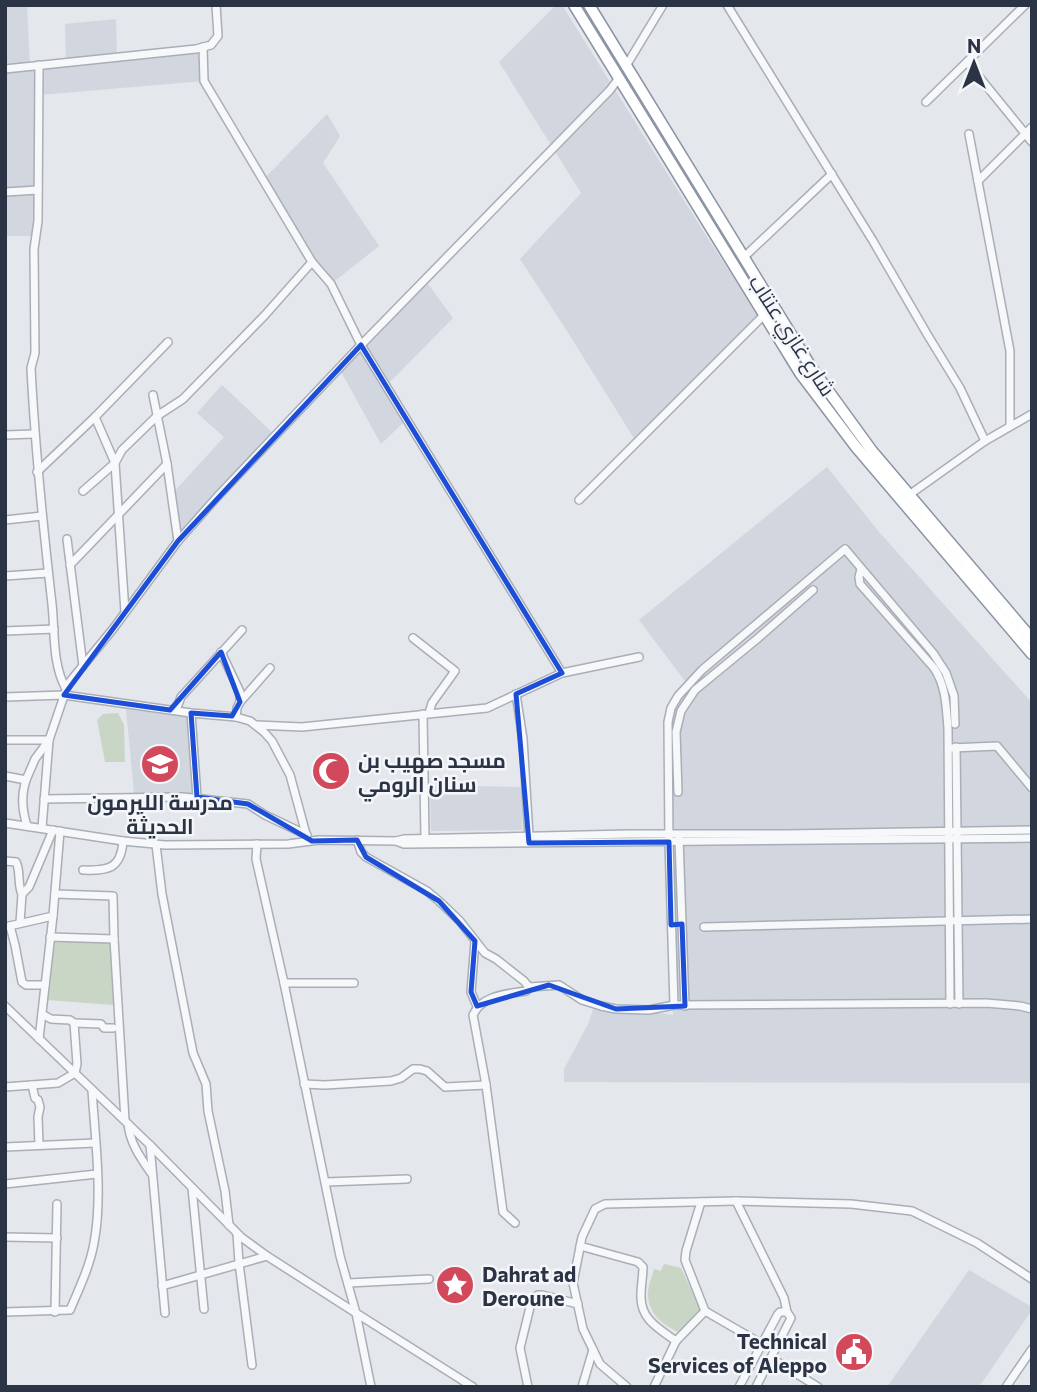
<svg xmlns="http://www.w3.org/2000/svg" width="1037" height="1392" font-family="Commissioner,Cairo,sans-serif">
<style>
.built{fill:#d2d6de}
.green{fill:#c9d6c5}
.lines{fill:none;stroke-linecap:round;stroke-linejoin:round}
.minor-casing{stroke:#a9aeb7;stroke-width:10}
.highway-casing{stroke:#8b94a3;stroke-width:13}
.minor{stroke:#f7f8fa;stroke-width:7}
.highway{stroke:#fff;stroke-width:10}
.marked{fill:none;stroke:#1d4ed8;stroke-width:5;stroke-linejoin:round}
.labels{text-anchor:middle;dominant-baseline:central;stroke-width:5;stroke-linejoin:round;paint-order:stroke}
.street-label{font-size:21px;fill:#2b3445;stroke:#f4f6f9}
.poi-label{font-size:21px;font-weight:bold;fill:#2b3445;stroke:#f4f6f9;text-anchor:start}
</style>
<rect width="100%" height="100%" fill="#e4e7ec"/>
<!-- built -->
<g class="built">
<path d="M5,5H27L30,66L66,63L65,24L116,19L117,57L203,47L204,81L39,95L38,236H5Z"/>
<path d="M556,5H562L705,234L759,316L635,440L567,331L520,259L581,193L499,62Z"/>
<path d="M327,114L340,136L323,163L379,246L331,284L312,262L263,180Z"/>
<path d="M425,280L453,318L386,386L406,420L381,444L339,368Z"/>
<path d="M222,385L275,435L178,541L172,494L224,437L197,413Z"/>
<path d="M827,467L879,532L1032,703V1083L564,1082V1069L588,1024L595,1004L673,1015L668,722L688,685L639,620Z"/>
<path d="M126,709L188,717L194,793H134Z"/>
<path d="M430,785L523,787L522,830L431,831Z"/>
<path d="M969,1270L1032,1307V1310L979,1387H887Z"/>
</g>
<!-- green -->
<g class="green">
<path d="M118,713L124,725L125,762H105L97,720L103,714Z"/>
<path d="M52,941L112,943L113,1005L47,1000Z"/>
<path d="M664,1264L681,1268L701,1311L686,1336C668,1327 651,1320 648,1297C647,1288 652,1277 654,1269L661,1271Z"/>
</g>
<g class="lines">
<defs>
<g id="minor">
<path d="M727,5L873,241L927,334L960,388L985,441"/>
<path d="M203,47L204,81L312,262L331,284L361,345L562,673"/>
<path d="M967,62L1032,142"/>
<path d="M39,65L38,221L34,249L35,353L31,368C35,447 43,526 52,604C55,632 52,664 66,689"/>
<path d="M626,66L663,5"/>
<path d="M5,69L196,49L211,45L218,36L216,5"/>
<path d="M926,102L1025,5"/>
<path d="M969,134L1010,351V426"/>
<path d="M978,181L1032,127"/>
<path d="M5,192L38,190"/>
<path d="M743,258L832,174"/>
<path d="M153,395L167,464L178,541"/>
<path d="M95,417L115,463L125,612"/>
<path d="M5,435L34,434"/>
<path d="M37,472L95,417L168,342"/>
<path d="M83,491L115,463L122,450L157,416L183,399L265,315L312,262"/>
<path d="M909,495L985,441L1032,414"/>
<path d="M579,500L764,315"/>
<path d="M5,520L42,516"/>
<path d="M67,539L83,666"/>
<path d="M70,565L167,464"/>
<path d="M861,569L859,577L860,584L934,668C946,686 946,706 948,728L950,1004"/>
<path d="M5,576L48,573"/>
<path d="M5,631L54,629"/>
<path d="M413,638L455,671L432,703L429,713"/>
<path d="M221,652L240,692V702"/>
<path d="M516,694L523,739L529,836"/>
<path d="M5,697L64,695L191,713L236,717L250,721L264,732L272,741L290,775L306,834"/>
<path d="M176,710L181,697L242,630"/>
<path d="M191,713L197,797"/>
<path d="M423,714L425,839"/>
<path d="M236,717L237,708L240,702L270,668"/>
<path d="M256,725L302,727L487,708L562,673L639,657"/>
<path d="M5,740H49"/>
<path d="M956,747L959,1004"/>
<path d="M952,748L997,746L1032,788"/>
<path d="M5,776L26,780L35,759L49,740"/>
<path d="M26,780C21,796 22,809 27,826"/>
<path d="M678,792L676,732L681,711L695,690L757,639L813,590"/>
<path d="M44,799L183,797L248,804L265,815L307,835"/>
<path d="M5,823L123,841L165,845L288,844L319,840L396,841L404,844L1032,838"/>
<path d="M42,828L49,740L68,684L113,629L178,541L217,497L361,345L610,90L619,78"/>
<path d="M679,839L685,1006"/>
<path d="M357,840L361,852L366,857L427,891L439,901L459,920L485,953L496,959L524,981L529,987L559,985L582,1000L601,1006L616,1009L649,1010L674,1005L986,1003L1020,1006L1032,1009"/>
<path d="M396,841L404,839L628,834H787L1032,830"/>
<path d="M257,844L256,859L284,983L340,1256L356,1313L473,1387"/>
<path d="M156,845L162,894L193,1053L206,1084L208,1111L225,1191L229,1225"/>
<path d="M5,861L16,862C21,871 17,884 22,894"/>
<path d="M83,870C108,871 121,869 123,841"/>
<path d="M55,894L113,896L114,939L125,1120"/>
<path d="M20,923L22,894L29,887L53,830"/>
<path d="M10,926L15,945L22,982L26,985H45"/>
<path d="M5,927L53,916L60,831"/>
<path d="M704,927L1032,919"/>
<path d="M50,937L114,939"/>
<path d="M475,941L471,992L477,1006"/>
<path d="M284,983H354"/>
<path d="M674,1005L669,842L668,722L671,708L678,696L702,670L845,549L933,653L946,673L954,696L955,724"/>
<path d="M5,1006L150,1145L241,1237L267,1256L356,1313L371,1387"/>
<path d="M74,1023L101,1024L104,1028H113"/>
<path d="M39,1039L53,916"/>
<path d="M304,1084L325,1085L391,1081L401,1078L413,1069H420L427,1071L445,1087L486,1085"/>
<path d="M32,1085L35,1098L38,1100L40,1107L38,1117L39,1145"/>
<path d="M5,1087L58,1083L75,1073L77,1064L74,1023L70,1020L51,1019L42,1014"/>
<path d="M128,1124C130,1143 140,1157 151,1173"/>
<path d="M150,1145L165,1313"/>
<path d="M5,1147L95,1143"/>
<path d="M326,1182L407,1179"/>
<path d="M5,1184L97,1174"/>
<path d="M192,1188L204,1309"/>
<path d="M515,1223L503,1212L486,1085L473,1015C482,995 507,994 526,991L529,987"/>
<path d="M237,1234L239,1263L252,1365"/>
<path d="M5,1237L57,1238"/>
<path d="M580,1246L638,1262L643,1267C643,1276 641,1285 641,1295C640,1319 658,1328 676,1341L654,1387"/>
<path d="M348,1283L429,1279"/>
<path d="M162,1286L267,1256"/>
<path d="M705,1311L762,1344"/>
<path d="M5,1312L70,1310C79,1289 90,1266 94,1243C103,1196 95,1138 92,1090"/>
<path d="M55,1312L57,1204"/>
<path d="M787,1312L784,1298L736,1201L851,1204L912,1211L977,1243L1032,1279"/>
<path d="M676,1341L705,1311L685,1260L686,1251L701,1202"/>
<path d="M771,1358L818,1387"/>
<path d="M528,1387L520,1348L532,1299L538,1295H542L578,1304"/>
<path d="M582,1387L593,1350"/>
<path d="M627,1387L600,1364L583,1329L573,1283L582,1237L595,1209L605,1204L736,1201"/>
<path d="M739,1387L778,1314L780,1312H787L791,1318L789,1322L756,1387"/>
<path d="M1006,1387L1032,1349"/>
</g>
<g id="highway">
<path d="M574,5L800,373L856,447L1032,654"/>
<path d="M589,5L811,367L872,451L1032,639"/>
</g>
</defs>
<!-- minor casing -->
<use href="#minor" class="minor-casing"/>
<!-- highway casing -->
<use href="#highway" class="highway-casing"/>
<!-- minor -->
<use href="#minor" class="minor"/>
<!-- highway -->
<use href="#highway" class="highway"/>
</g>
<!-- marked area -->
<path class="marked" d="M361,345L562,673L516,694L529,843L669,842L671,925L682,924L685,1006L616,1009L549,985L477,1006L471,992L475,941L439,901L366,857L357,840L312,841L248,804L197,797L191,713L232,716L240,702L221,652L170,710L64,695L178,541Z"/>
<!-- icons -->
<defs>
<symbol id="school-disc" viewBox="-11 -11 22 22"><circle r="9.5" fill="#d1495b" stroke="#f4f6f9"/><path d="M0-5L7-2L0 1L-7-2ZM-4 1L0 2.5L4 1V4Q0 6-4 4Z" fill="#fff"/></symbol>
<symbol id="mosque-disc" viewBox="-11 -11 22 22"><circle r="9.5" fill="#d1495b" stroke="#f4f6f9"/><path d="M3.5-4.9A6 6 0 1 0 3.5 4.9A5 5 0 1 1 3.5-4.9Z" fill="#fff"/></symbol>
<symbol id="sight-disc" viewBox="-11 -11 22 22"><circle r="9.5" fill="#d1495b" stroke="#f4f6f9"/><path d="M0-6L1.8-2.2L6-1.7L2.9 1.2L3.7 5.4L0 3.3L-3.7 5.4L-2.9 1.2L-6-1.7L-1.8-2.2Z" fill="#fff"/></symbol>
<symbol id="civic-disc" viewBox="-11 -11 22 22"><circle r="9.5" fill="#d1495b" stroke="#f4f6f9"/><path d="M-.6-6.5H3V-4.5H.6V-3L4-1V1h2V6H-6V1h2V-1L-.6-3ZM-1.2 2.5V6h2.4V2.5Z" fill="#fff"/></symbol>
</defs>
<g fill-rule="evenodd">
<use href="#school-disc" x="138" y="742" width="44" height="44"/>
<use href="#mosque-disc" x="309" y="749" width="44" height="44"/>
<use href="#sight-disc" x="433" y="1263" width="44" height="44"/>
<use href="#civic-disc" x="832" y="1330" width="44" height="44"/>
</g>
<g class="labels">
<!-- street labels -->
<g class="street-label">
<text transform="translate(793 335) rotate(57)">شارع غازي عنتاب</text>
</g>
<!-- poi labels -->
<g class="poi-label">
<text x="358" y="759">مسجد صهيب بن<tspan x="358" dy="24">سنان الرومي</tspan></text>
<text x="160" y="801" text-anchor="middle">مدرسة الليرمون<tspan x="160" dy="24">الحديثة</tspan></text>
<text x="482" y="1273">Dahrat ad<tspan x="482" dy="24">Deroune</tspan></text>
<text x="827" y="1340" text-anchor="end">Technical<tspan x="827" dy="24">Services of Aleppo</tspan></text>
</g>
</g>
<!-- border -->
<rect width="1037" height="1392" fill="none" stroke="#2b3445" stroke-width="14"/>
<!-- north arrow -->
<g transform="translate(974 63)" stroke="#f4f6f9" stroke-width="5" paint-order="stroke">
<path d="M0-5L12 26L0 18L-12 26Z" fill="#2b3445"/>
<text y="-10" font-size="19" font-weight="bold" text-anchor="middle" fill="#2b3445">N</text>
</g>
</svg>
